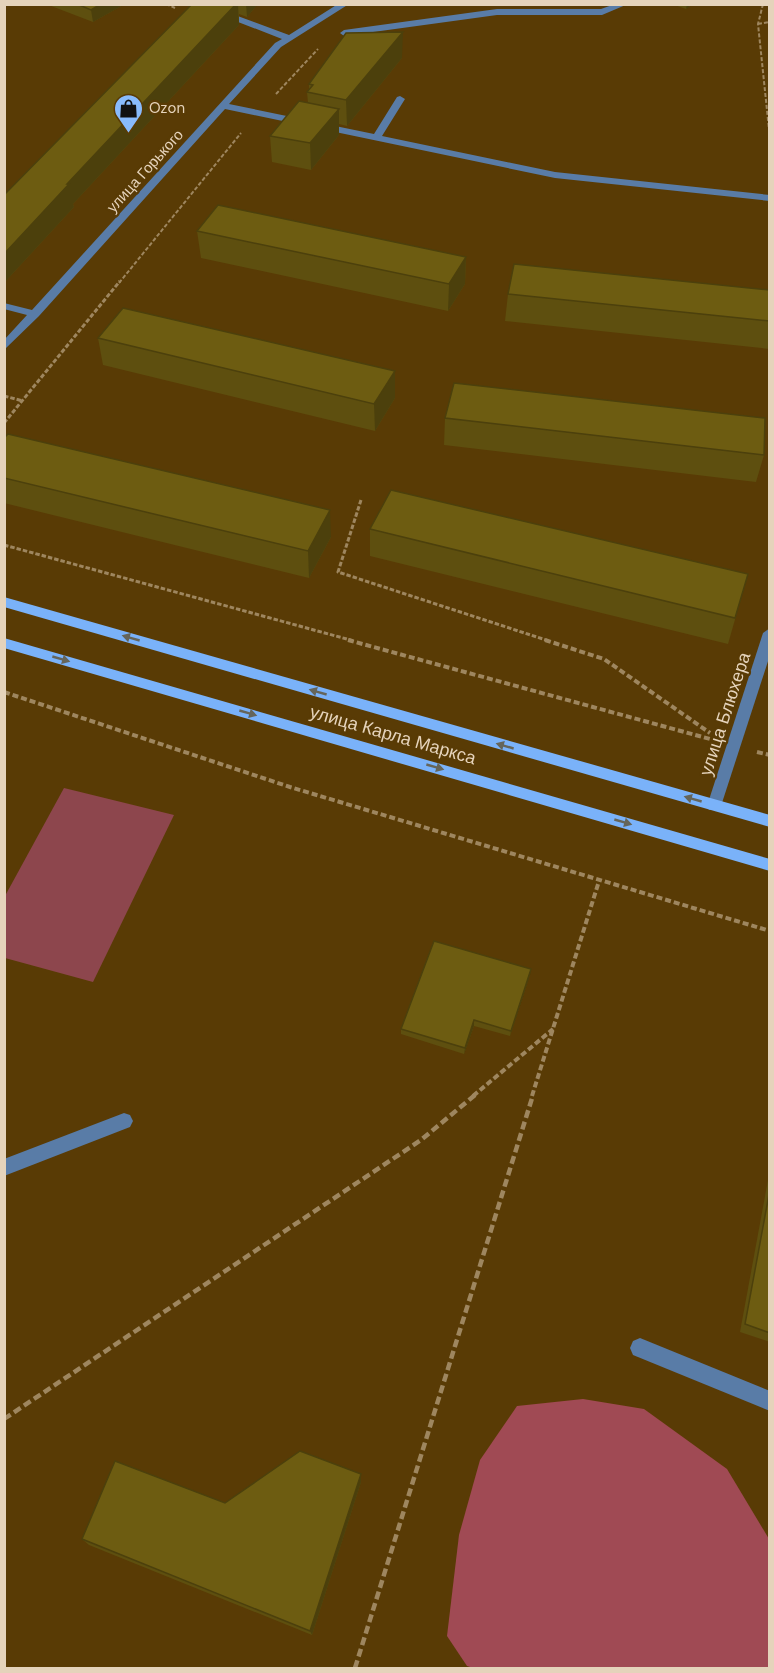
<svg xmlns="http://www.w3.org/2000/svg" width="774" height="1673" font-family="'DM Sans',sans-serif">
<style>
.green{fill:#8d464d}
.forest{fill:#a04a54}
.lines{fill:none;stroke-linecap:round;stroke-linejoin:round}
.path-far3{stroke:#9e865f;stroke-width:2;stroke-dasharray:4 2;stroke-linecap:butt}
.path-far2{stroke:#9e865f;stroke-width:3;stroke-dasharray:4.5 2;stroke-linecap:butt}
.path-far1{stroke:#9e865f;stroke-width:4;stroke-dasharray:6 3;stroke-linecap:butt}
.path{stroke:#9e865f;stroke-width:4.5;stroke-dasharray:8 4;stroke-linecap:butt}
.minor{fill:#597ca7;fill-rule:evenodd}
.major{fill:#7ab2f9;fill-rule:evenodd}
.wall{fill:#5e4f0f}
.shaded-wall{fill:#4c400c}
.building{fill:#6d5c11;stroke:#4c400c;stroke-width:1.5}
.oneway{fill:#65655a}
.labels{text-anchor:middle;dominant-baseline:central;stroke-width:4.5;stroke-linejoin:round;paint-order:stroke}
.far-poi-label{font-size:15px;fill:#e5d3bb;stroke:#593b05;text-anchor:start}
.far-street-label{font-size:15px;fill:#e5d3bb;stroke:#593b05}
.street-label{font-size:18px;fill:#e5d3bb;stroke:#593b05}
</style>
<rect width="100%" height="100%" fill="#593b05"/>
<!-- green -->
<path class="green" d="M64,788L174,815L93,982L5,958V896Z"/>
<!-- forest -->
<path class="forest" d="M583,1399L644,1409L727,1469L769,1539V1668H473L467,1666L447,1636L459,1535L480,1460L517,1406Z"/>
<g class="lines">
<!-- path-far3 -->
<g class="path-far3">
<path d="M166,4L175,8"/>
<path d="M763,4L758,24L770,139"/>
<path d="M758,24L770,22"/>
<path d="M276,94L318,49"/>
<path d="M119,283L241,133"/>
</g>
<!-- path-far2 -->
<g class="path-far2">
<path d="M4,396L23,401"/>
<path d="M4,423L120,281"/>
<path d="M361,500L338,572L549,641"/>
<path d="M4,545L354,641"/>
</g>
<!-- path-far1 -->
<g class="path-far1">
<path d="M348,640L710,739"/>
<path d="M545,640L604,659L710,733"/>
<path d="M4,692L290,787L770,931"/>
<path d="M757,752L770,755"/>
<path d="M473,1096L553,1029"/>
<path d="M532,1096L599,881"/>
</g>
<!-- path -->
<g class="path">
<path d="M4,1419L421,1140L475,1095"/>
<path d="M355,1668L533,1095"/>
</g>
<!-- minor -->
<g class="minor">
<path d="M192,4H205L289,35L338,4H349L281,47L229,104L374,134L397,97L400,96L405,99L382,136L555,172L770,195V201L555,178L225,109L39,316L4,350V340L27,315L4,309V303L32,310L275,43L282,39Z"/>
<path d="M615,4H628L602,15H497L344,36L340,33L344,30L497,9H601Z"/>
<path d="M770,628V655L721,806L719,810H709L707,806L763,633Z"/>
<path d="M124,1113L130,1115L133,1121L130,1127L4,1176V1159Z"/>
<path d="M640,1338L770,1391V1411L633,1355L630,1348L633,1341Z"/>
</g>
<!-- major -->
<g class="major">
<path d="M4,597L770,815V827L4,607Z"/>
<path d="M4,638L770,859V871L4,648Z"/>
</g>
</g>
<!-- wall -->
<g class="wall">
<path d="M46,4H125L93,22Z"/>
<path d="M192,4H258L247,17L239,14V25L73,204L74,207L4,283Z"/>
<path d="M672,4H693L686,9Z"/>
<path d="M402,58L347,126L339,124V135L311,170L272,162L270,136L308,103L307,92L309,90V84Z"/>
<path d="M197,231L466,257L465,284L448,311L201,258Z"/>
<path d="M770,290V349L505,321L508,294Z"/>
<path d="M98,338L395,371V398L375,431L103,365Z"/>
<path d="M445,418L764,455L756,482L444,445Z"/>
<path d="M4,438L331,537L309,578L4,503Z"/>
<path d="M370,529L748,574L728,644L370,556Z"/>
<path d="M530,975L510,1036L474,1026L464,1054L401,1034V1029Z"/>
<path d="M770,1169V1342L740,1332Z"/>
<path d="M361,1474V1482L312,1635L89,1545L82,1539L225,1503Z"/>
</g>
<!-- shaded-wall -->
<g class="shaded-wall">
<path d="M101,4H125L93,22L91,10Z"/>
<path d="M236,4H238L239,25L73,204L74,207L4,283V254L67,184Z"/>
<path d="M246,4H258L247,17Z"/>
<path d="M687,4H693L686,9Z"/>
<path d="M403,32L402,58L347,126L346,100Z"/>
<path d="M339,109V135L311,170L310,143Z"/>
<path d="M466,257L465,284L448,311L449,284Z"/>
<path d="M395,371V398L375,431L374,404Z"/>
<path d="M330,510L331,537L309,578L308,551Z"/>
<path d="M531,969L530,975L510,1036L511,1031Z"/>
<path d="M474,1020V1026L464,1054L465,1048Z"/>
<path d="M361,1474V1482L312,1635L310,1631Z"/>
</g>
<!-- building -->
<g class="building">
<path d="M77,4H101L91,10Z"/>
<path d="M192,4H236L67,184H69L4,254V195Z"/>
<path d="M403,32L346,100L307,92L313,85L309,84L346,33Z"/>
<path d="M299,101L339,109L310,143L270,136Z"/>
<path d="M218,205L466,257L449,284L197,231Z"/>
<path d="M514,264L770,290V321L508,294Z"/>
<path d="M123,308L395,371L374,404L98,338Z"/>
<path d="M454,383L765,418L764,455L445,418Z"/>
<path d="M8,434L330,510L308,551L4,478V438Z"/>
<path d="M391,490L748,574L735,618L370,529Z"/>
<path d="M434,941L531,969L511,1031L474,1020L465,1048L401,1029Z"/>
<path d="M770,1189V1333L745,1324Z"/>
<path d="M300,1451L361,1474L310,1631L82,1539L115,1461L225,1503Z"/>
</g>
<!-- one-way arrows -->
<defs><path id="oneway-solid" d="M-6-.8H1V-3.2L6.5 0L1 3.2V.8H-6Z" transform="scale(1.5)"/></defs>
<g class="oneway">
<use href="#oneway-solid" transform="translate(131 638) rotate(-164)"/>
<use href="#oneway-solid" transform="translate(61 659) rotate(16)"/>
<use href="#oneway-solid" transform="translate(318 692) rotate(-164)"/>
<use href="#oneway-solid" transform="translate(248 713) rotate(16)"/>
<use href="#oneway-solid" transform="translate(505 746) rotate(-164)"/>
<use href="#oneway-solid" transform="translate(435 767) rotate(16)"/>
<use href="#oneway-solid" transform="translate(693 799) rotate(-164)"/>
<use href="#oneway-solid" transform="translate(623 822) rotate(16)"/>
</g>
<!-- icons -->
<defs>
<symbol id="shop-pin" viewBox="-11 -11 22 30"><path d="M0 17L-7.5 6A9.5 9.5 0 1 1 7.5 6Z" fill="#88bbfc" stroke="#593b05"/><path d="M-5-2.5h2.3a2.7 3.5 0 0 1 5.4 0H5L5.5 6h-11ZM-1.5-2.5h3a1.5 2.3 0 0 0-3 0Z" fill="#111"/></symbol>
</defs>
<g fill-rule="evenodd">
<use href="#shop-pin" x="112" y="92" width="33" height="45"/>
</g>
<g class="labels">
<!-- far-poi labels -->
<g class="far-poi-label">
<text x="149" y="108">Ozon</text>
</g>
<!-- far-street labels -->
<g class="far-street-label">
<text transform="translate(145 171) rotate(-48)">улица Горького</text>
</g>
<!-- street labels -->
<g class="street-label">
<text transform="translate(725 714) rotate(-72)">улица Блюхера</text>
<text transform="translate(393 735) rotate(16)">улица Карла Маркса</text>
</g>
</g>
<!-- border -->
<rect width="774" height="1673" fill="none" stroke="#e5d3bb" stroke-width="12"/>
</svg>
